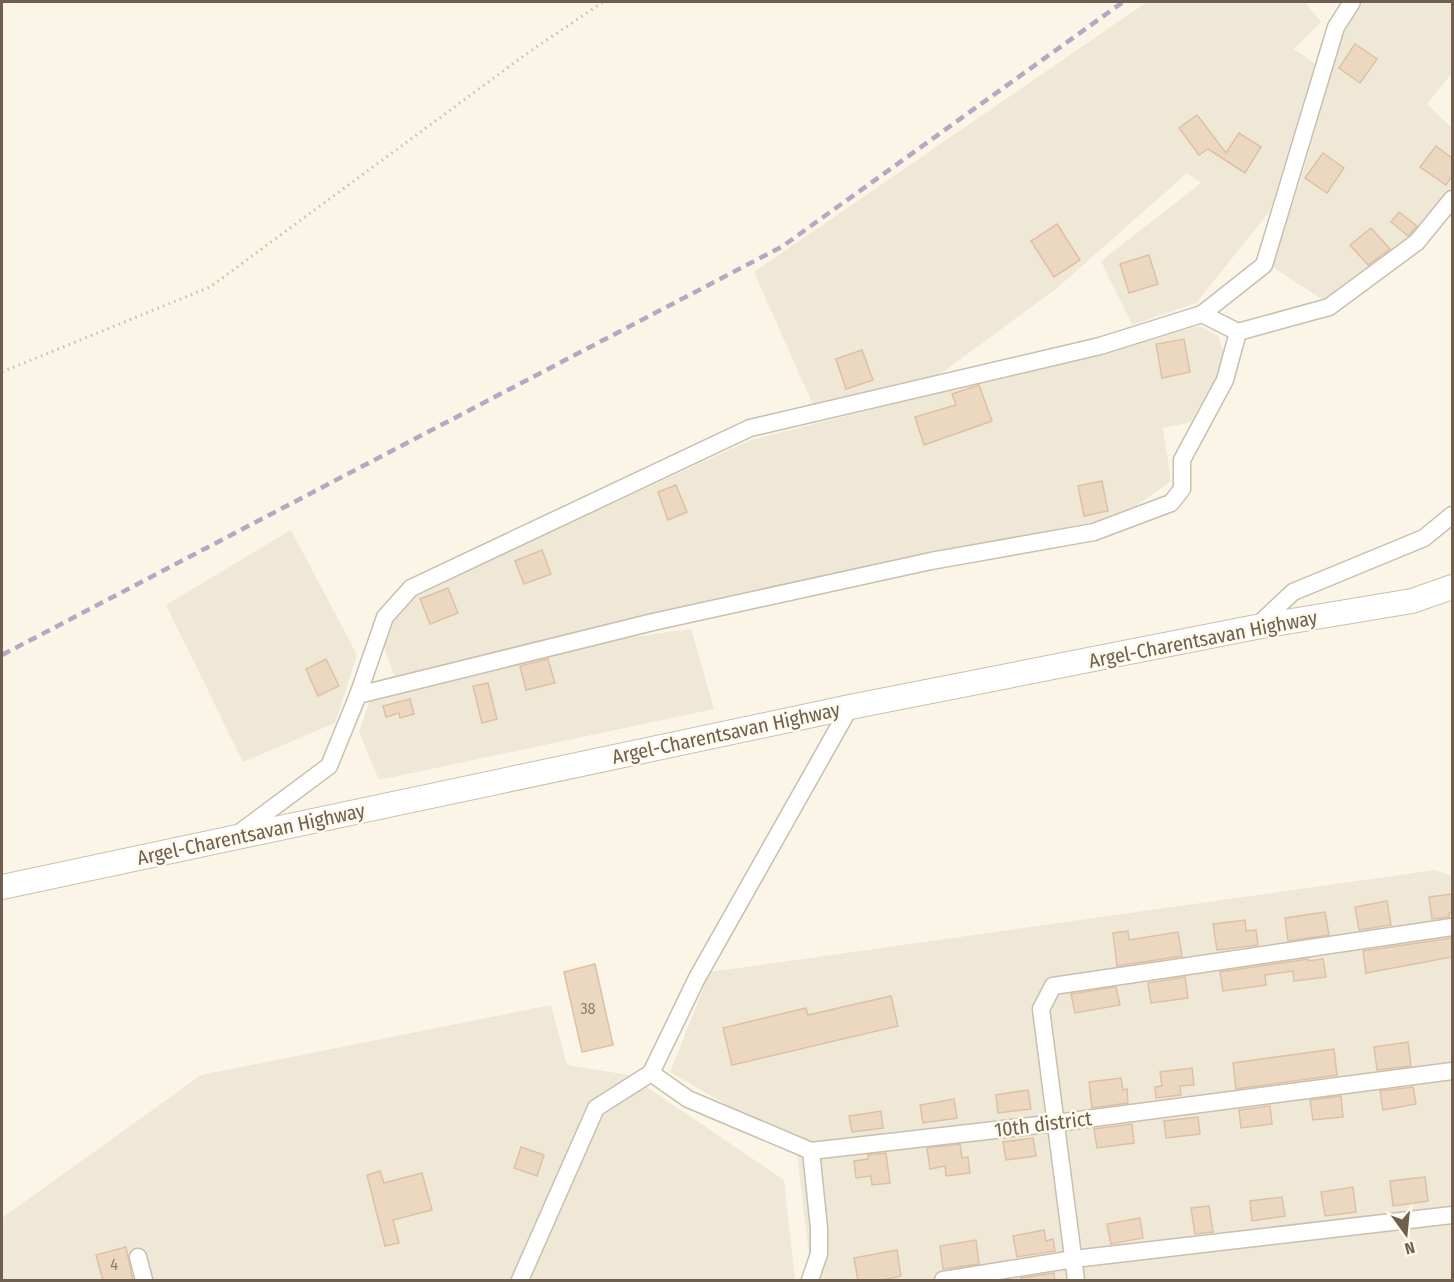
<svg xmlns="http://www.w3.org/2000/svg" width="1454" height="1282" font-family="'Fira Sans Condensed',sans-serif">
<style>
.residential{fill:#f0e8d6}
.building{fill:#ecd8c1;stroke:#ddc1a4;stroke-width:1.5}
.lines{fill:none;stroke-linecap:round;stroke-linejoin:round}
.street-casing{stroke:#cabeae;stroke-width:19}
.secondary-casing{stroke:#ccbfac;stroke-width:26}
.path{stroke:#d1bca5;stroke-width:3;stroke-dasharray:1.5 4.5;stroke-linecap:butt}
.street{stroke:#fff;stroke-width:16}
.secondary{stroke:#fff;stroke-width:24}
.rail{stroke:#b9a6c2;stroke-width:4.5;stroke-dasharray:9 6;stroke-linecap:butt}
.labels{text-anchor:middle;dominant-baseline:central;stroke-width:5;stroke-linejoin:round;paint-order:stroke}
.number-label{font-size:16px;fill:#8f7d6b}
.street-label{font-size:20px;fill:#705f4e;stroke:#fdf9ed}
</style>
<rect width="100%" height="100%" fill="#faf5e7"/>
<!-- residential -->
<g class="residential">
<path d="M1147,2H1305L1321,22L1294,49L1315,64L1270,211L1196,303L1132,325L1101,261L1201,183L1187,173L1057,288L928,383L814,407L754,272Z"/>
<path d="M1364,2H1452V73L1427,104L1452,128V187L1410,241L1326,302L1271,266L1301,179L1343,30Z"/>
<path d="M1200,326L1218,336L1226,358L1191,422L1163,428L1171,481L1122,516L641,616L395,678L381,639L410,596L751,440Z"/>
<path d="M291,530L357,655L335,723L243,762L166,605Z"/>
<path d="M691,629L714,709L379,780L359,732L371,697L561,647Z"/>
<path d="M1435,870L1452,876V1280H812L796,1145L670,1072L710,972Z"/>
<path d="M551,1005L567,1065L629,1075L784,1180L795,1280H2V1218L201,1075Z"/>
</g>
<!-- building -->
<g class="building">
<path d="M1355,44L1377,59L1360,83L1339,68Z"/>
<path d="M1197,115L1226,153L1239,133L1261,147L1245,173L1208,149L1199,155L1179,128Z"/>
<path d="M1436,146L1452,158V176L1446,185L1420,167Z"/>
<path d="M1323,153L1344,168L1327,193L1305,178Z"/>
<path d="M1399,212L1417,226L1408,236L1391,222Z"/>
<path d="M1057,224L1080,260L1054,277L1031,241Z"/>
<path d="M1371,228L1390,249L1368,265L1350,245Z"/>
<path d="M1149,255L1158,284L1129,293L1120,264Z"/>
<path d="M1184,339L1190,372L1162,378L1156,344Z"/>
<path d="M862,350L873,380L846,389L836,359Z"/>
<path d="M979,385L992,421L924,445L915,417L956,405L952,394Z"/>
<path d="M1102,481L1108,511L1084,516L1078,486Z"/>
<path d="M676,485L687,512L668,520L658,492Z"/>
<path d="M542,550L551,574L524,584L515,561Z"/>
<path d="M448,588L458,613L430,624L420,599Z"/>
<path d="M326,659L339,686L318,696L306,669Z"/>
<path d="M548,659L555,683L526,690L520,666Z"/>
<path d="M488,683L497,719L482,723L473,686Z"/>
<path d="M410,699L414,714L400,718L399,713L386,717L383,706Z"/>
<path d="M1452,894V913H1449V917L1432,919L1429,897Z"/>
<path d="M1387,901L1391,925L1359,930L1355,907Z"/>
<path d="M1325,912L1329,935L1288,941L1285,918Z"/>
<path d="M1245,920L1246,931L1256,930L1258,945L1217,950L1213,924Z"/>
<path d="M1128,931L1129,940L1178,932L1182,956L1117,966L1113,933Z"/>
<path d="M1452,938V957L1366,973L1363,951Z"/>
<path d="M1308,959V961L1323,959L1326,977L1294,981L1293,971L1265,975L1266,985L1223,991L1220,972Z"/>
<path d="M595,964L613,1045L582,1052L564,972Z"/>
<path d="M1185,977L1188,998L1151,1003L1148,983Z"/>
<path d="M1116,987L1120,1005L1075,1013L1071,994Z"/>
<path d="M891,996L898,1026L732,1065L723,1028L806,1008L808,1015Z"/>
<path d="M1408,1042L1411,1066L1377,1070L1374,1047Z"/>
<path d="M1334,1049L1337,1075L1236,1089L1233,1063Z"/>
<path d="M1192,1068L1194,1085L1180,1086L1181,1095L1156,1098L1155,1087L1162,1086L1160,1072Z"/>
<path d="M1121,1078L1123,1090L1127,1089L1128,1103L1092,1108L1089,1082Z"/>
<path d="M1413,1087L1416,1104L1383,1110L1380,1091Z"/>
<path d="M1028,1090L1031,1109L998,1113L996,1095Z"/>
<path d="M1341,1096L1343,1117L1313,1120L1310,1100Z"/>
<path d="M954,1099L957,1118L923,1123L920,1105Z"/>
<path d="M1270,1106L1272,1124L1241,1128L1239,1110Z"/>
<path d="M881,1111L883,1128L852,1132L849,1116Z"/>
<path d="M1198,1117L1200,1134L1166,1138L1164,1121Z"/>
<path d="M1132,1124L1134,1143L1097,1148L1094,1129Z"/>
<path d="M1033,1138L1036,1156L1006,1160L1003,1142Z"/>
<path d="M960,1144L962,1158L968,1157L970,1173L946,1176L945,1166L930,1169L927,1148Z"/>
<path d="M521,1147L544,1155L537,1176L514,1168Z"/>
<path d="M886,1153L890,1183L872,1185L871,1176L856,1178L854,1161L868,1159V1155Z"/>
<path d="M380,1171L384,1183L422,1173L432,1210L393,1220L399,1243L385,1246L367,1175Z"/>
<path d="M1425,1177L1428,1201L1393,1206L1390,1181Z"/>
<path d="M1353,1187L1356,1212L1325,1216L1321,1192Z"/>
<path d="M1282,1197L1285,1216L1252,1221L1250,1201Z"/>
<path d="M1209,1206L1213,1232L1195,1234L1191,1208Z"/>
<path d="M1140,1218L1143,1238L1111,1244L1107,1224Z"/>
<path d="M1044,1230L1046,1241L1053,1239L1055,1251L1017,1257L1013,1236Z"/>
<path d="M976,1240L979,1264L943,1269L940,1246Z"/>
<path d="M126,1247L133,1281H103L96,1255Z"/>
<path d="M897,1250L901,1276L878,1281H858L854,1258Z"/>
<path d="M1054,1273L1055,1281H1021V1278Z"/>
</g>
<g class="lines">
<defs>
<g id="street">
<path d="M1202,314L1238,332L1329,307L1417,242L1452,199"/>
<path d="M1257,626L1293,592L1424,538L1452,515"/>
<path d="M358,695L653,622L931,561L1094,532L1171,503L1182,489V460L1225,380L1238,332"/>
<path d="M239,833L329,766L358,695L385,617L411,588L750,428L1100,346L1202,314L1264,265L1336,27L1352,2"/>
<path d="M651,1073L688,1099L811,1151L1056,1123L1452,1071"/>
<path d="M138,1257L144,1280"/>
<path d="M520,1280L596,1108L651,1073L697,978L850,707"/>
<path d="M810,1280L819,1254V1228L811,1151"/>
<path d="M943,1280L1074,1259L1452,1215"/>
<path d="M1076,1280L1041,1009L1053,986L1452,927"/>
</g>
<path id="secondary" d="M2,887L850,707L1256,627L1412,601L1452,587"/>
</defs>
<!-- street casing -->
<use href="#street" class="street-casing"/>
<!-- secondary casing -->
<use href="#secondary" class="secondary-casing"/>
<!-- path -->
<path class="path" d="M2,372L210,287L529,52L603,2"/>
<!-- street -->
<use href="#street" class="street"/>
<!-- secondary -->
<use href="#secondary" class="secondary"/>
<!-- rail -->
<path class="rail" d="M2,655L783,246L1123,2"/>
</g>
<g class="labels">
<!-- number labels -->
<g class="number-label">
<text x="588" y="1008">38</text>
<text x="114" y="1264">4</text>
</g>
<!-- street labels -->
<g class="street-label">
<text transform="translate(1203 639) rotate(-11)">Argel-Charentsavan Highway</text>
<text transform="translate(726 733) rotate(-12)">Argel-Charentsavan Highway</text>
<text transform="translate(251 834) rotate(-12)">Argel-Charentsavan Highway</text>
<text transform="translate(1043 1124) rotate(-7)">10th district</text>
</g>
</g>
<!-- border -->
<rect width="1454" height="1282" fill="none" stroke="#705f4e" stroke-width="6"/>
<!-- north arrow -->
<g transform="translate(1406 1234) rotate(165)" stroke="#fdf9ed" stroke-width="4.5" paint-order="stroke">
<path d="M0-4.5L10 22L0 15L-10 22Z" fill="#705f4e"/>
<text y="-9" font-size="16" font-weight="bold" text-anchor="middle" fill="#705f4e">N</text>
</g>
</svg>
